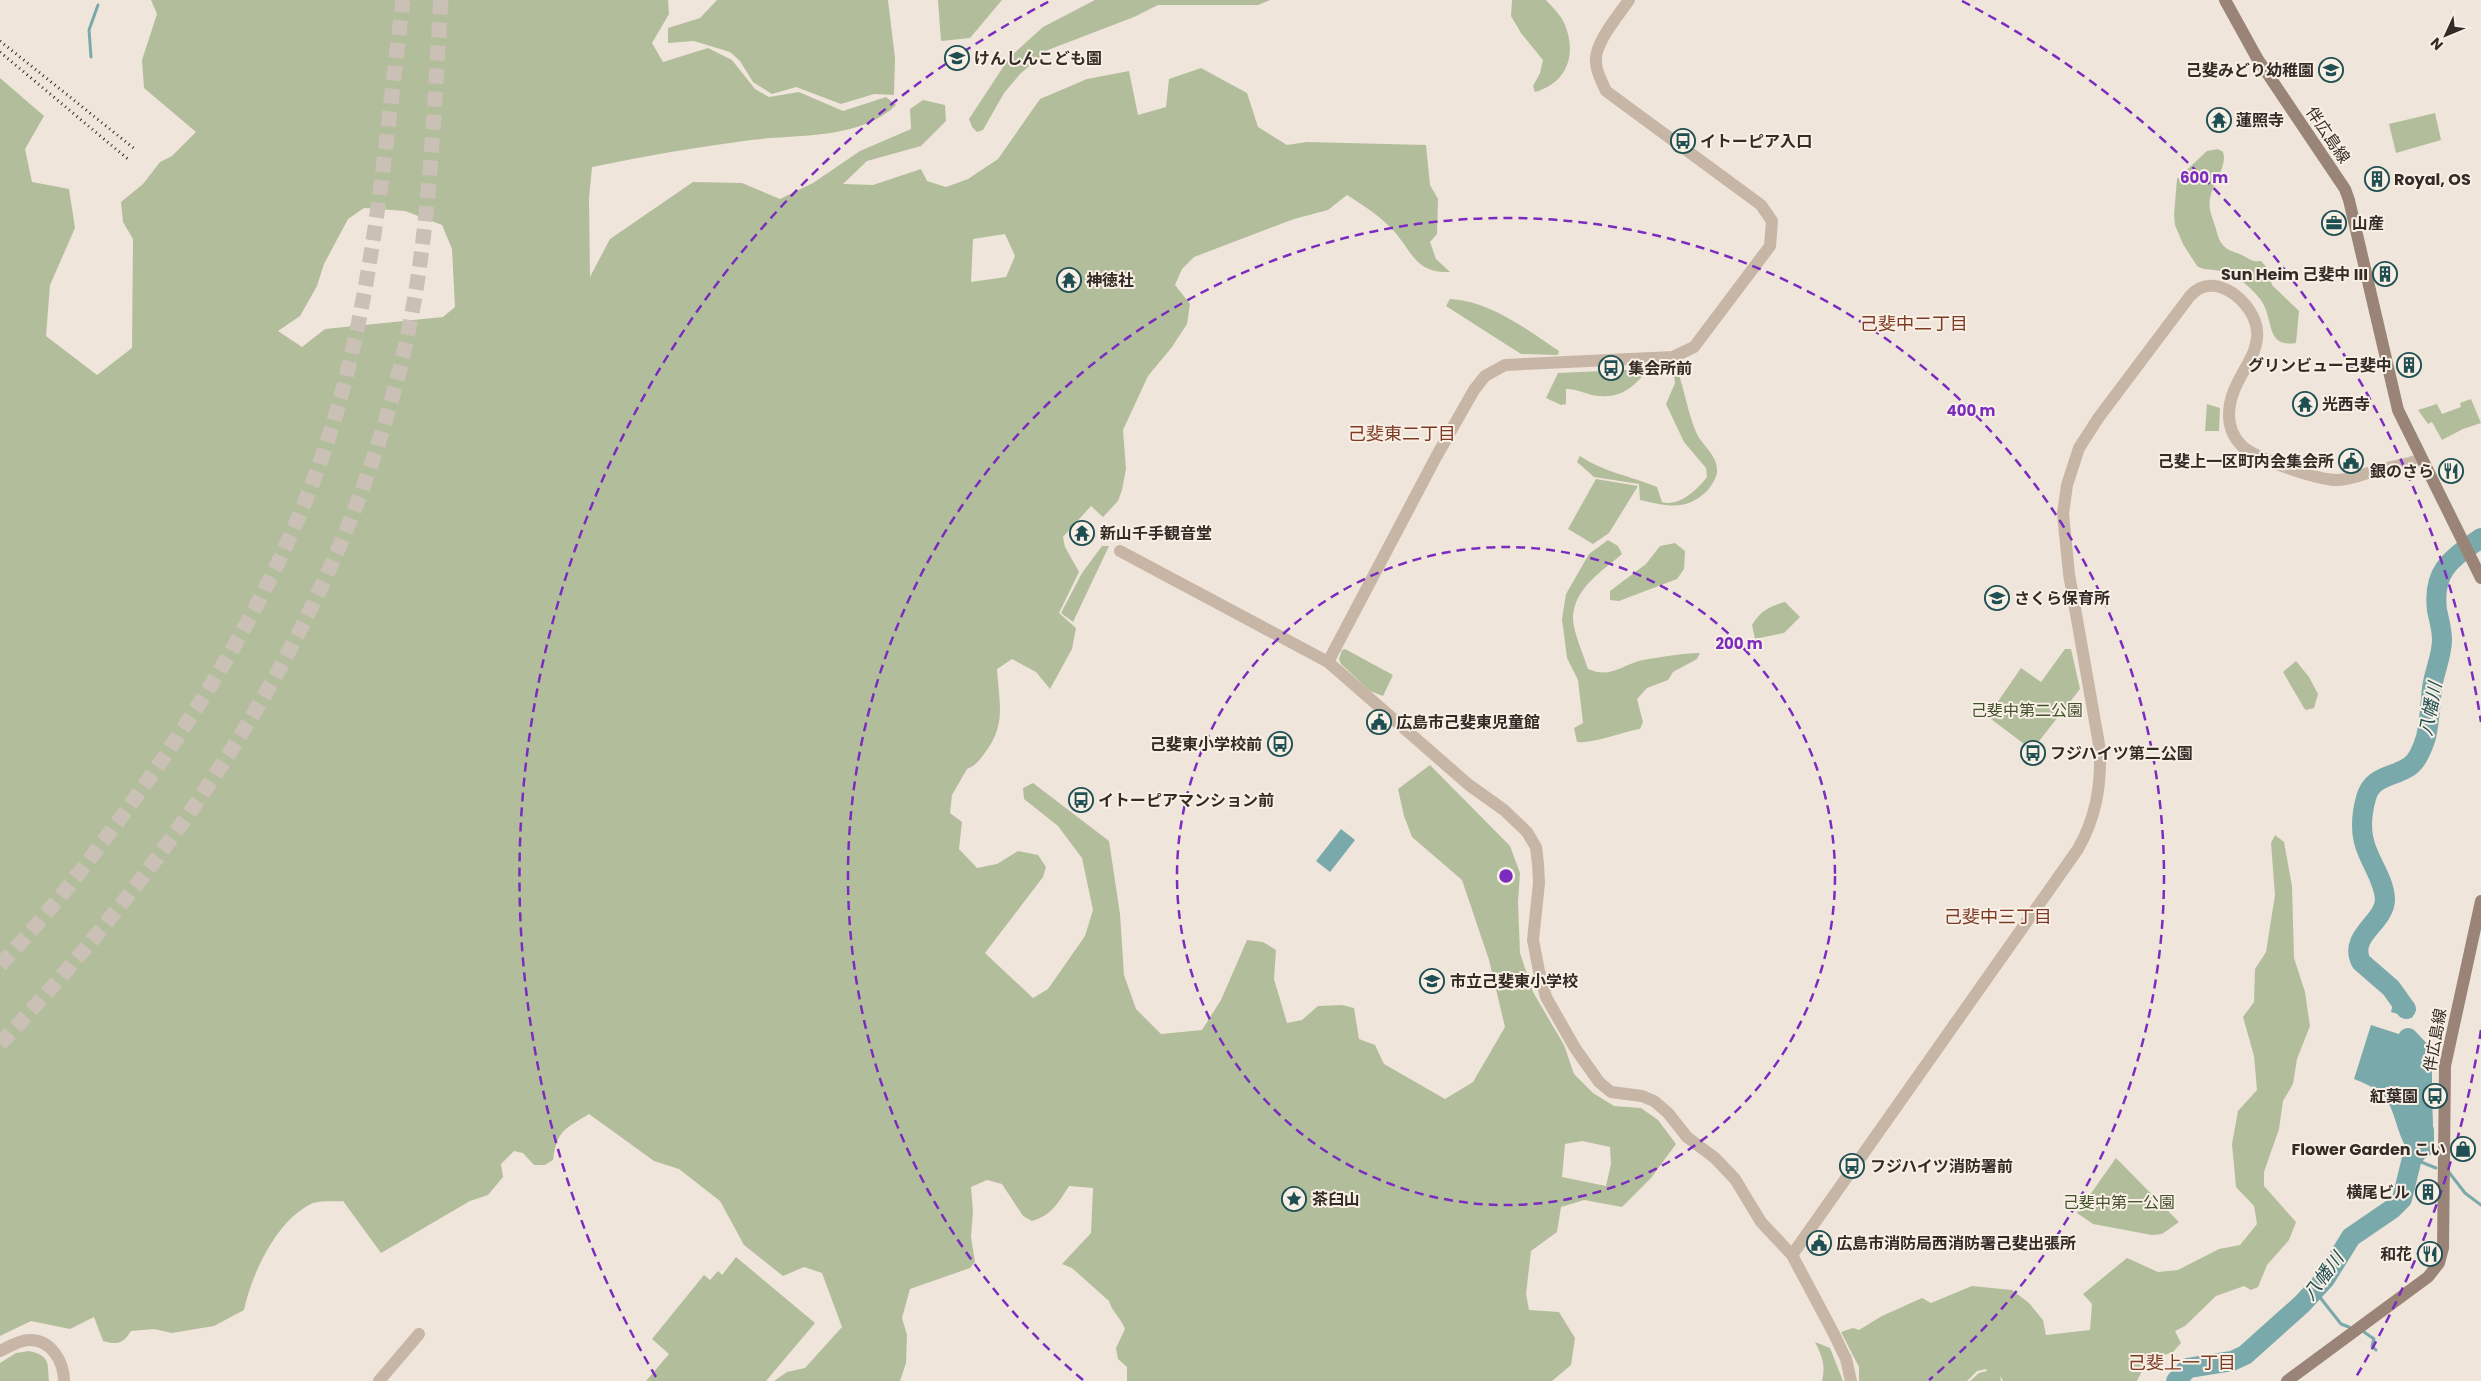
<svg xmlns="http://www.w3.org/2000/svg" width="2481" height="1381" font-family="Poppins,'Noto Sans JP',sans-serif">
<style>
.green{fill:#b2be9b;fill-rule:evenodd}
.water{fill:#7aa9ab}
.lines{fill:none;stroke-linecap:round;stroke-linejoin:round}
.stream{stroke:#7aa9ab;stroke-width:3}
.river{stroke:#7aa9ab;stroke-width:20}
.motorway-tunnel{stroke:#cac0b6;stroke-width:15;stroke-dasharray:15 8;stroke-linecap:butt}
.tertiary{stroke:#c7b5a6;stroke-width:12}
.secondary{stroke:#9a8478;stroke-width:12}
.rail{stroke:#342b27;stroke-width:3;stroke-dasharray:1 4;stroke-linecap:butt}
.ring{fill:none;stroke:#7b2cbf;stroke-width:2.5;stroke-dasharray:9 6}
.labels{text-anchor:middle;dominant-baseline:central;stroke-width:4;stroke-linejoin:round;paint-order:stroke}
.poi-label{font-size:16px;font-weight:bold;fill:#342b27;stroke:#f8efe5;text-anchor:start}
.street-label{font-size:16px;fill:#342b27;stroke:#f8efe5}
.park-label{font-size:16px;fill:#43502c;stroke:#f8efe5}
.neighbourhood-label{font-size:18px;fill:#7e3a24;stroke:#f8efe5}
.water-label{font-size:18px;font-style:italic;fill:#1f4f53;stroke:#f8efe5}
.centre{fill:#7b2cbf;stroke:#f8efe5;stroke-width:2.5}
.ring-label{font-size:15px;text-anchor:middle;font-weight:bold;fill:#7b2cbf;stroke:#f8efe5;stroke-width:4;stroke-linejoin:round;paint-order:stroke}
</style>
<rect width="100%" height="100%" fill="#f0e5da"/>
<!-- green -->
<g class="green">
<path d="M151,0H668L669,14L652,43L663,62L708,48L732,60L755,89L769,97L799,92L843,111L886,97L896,105C860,140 798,134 751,140C697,147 644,156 592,167L589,198L590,277L610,239L693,182L742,183L780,199L813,183L860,151L911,129L910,109L923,100L945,105L946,121L921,146L867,161L843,184L873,185L921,169L927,181L946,187L968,179L998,159L1040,99L1087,79L1129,71L1138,115L1166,107L1169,79L1201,68L1247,93L1258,127L1287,145L1307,142L1426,145L1430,185L1438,199L1437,234L1430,242L1436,259L1450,272C1414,274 1411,248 1391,228C1377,214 1363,205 1347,195L1328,210L1294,219L1194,257L1182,269L1175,285L1190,304L1187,324L1172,347L1148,376L1123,430L1126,469L1122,490L1118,501L1103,517L1091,506L1063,537L1065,547L1079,572L1059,613L1076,628L1072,649L1050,689L1036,672L1012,659L997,669C999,703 1007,725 984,754C979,761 975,766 967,769L952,795L950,813L962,822L959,849L977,868L997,864L1018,851L1038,855L1046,867L1043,877L985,953L1033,998L1048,989L1085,936L1093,910L1082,858L1058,826L1024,799L1023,788L1033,783L1109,841L1120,914L1124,975L1136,1009L1161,1034L1202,1030L1221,1000L1247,940L1263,942L1276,950L1274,979L1287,1023L1302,1020L1318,1006L1342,1005L1354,1008L1359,1039L1375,1045L1384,1064L1445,1099L1473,1082L1505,1027L1489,960L1462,880L1412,837L1404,816L1398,789L1430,765L1510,846L1520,873L1518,902L1520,953L1533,992L1564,1045L1574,1074L1593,1093L1614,1106L1641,1108L1658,1120L1676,1144L1651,1178L1622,1207L1584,1200L1561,1207L1557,1232L1531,1251L1526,1294L1529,1310L1559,1312L1575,1338L1571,1365L1552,1381H1127V1367L1118,1359L1116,1348L1125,1329C1121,1318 1112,1312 1109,1301L1072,1268L1062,1264L1091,1233L1093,1188L1069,1186C1058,1203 1052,1215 1032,1221L1023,1216L1002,1184L987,1180L971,1187L973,1211L971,1237L975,1262L970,1268L910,1289L902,1318L907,1335L906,1363L900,1381H774L787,1372L805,1368L842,1327L822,1273L804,1267L783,1276L744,1245L720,1201L679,1169L654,1161L589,1114C565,1129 557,1130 553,1160L545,1165H534L523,1153L514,1151L501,1164L503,1177L488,1195L470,1201L381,1253L343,1201C334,1202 319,1200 311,1204C277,1220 251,1275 244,1310L214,1326L172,1333L154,1329L131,1331C123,1344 117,1345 103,1341L94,1317L70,1329L31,1321L0,1336V78L44,116L25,149L32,182L69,189L75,228L50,285L46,336L97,375L132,348L133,239L123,222L121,202L143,184L160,162L172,156L196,132L144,88L142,60L157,14ZM364,208L405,211L442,225L452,249L455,307L443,317L325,329L302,347L278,331L300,316L317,286L324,264L348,219ZM1005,234L1015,256L1006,277L971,282L973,239ZM1582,1141L1610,1147L1611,1164L1606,1186L1562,1177L1565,1144Z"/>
<path d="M717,0H888L895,58L894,95L874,94L841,104L796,87L772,94L753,82L740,61L730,52L694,41L668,43V28L700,18Z"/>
<path d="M938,0H1002L970,38L941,41Z"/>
<path d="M1095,0H1270L1258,5H1158L1134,17L1048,50L1020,74L1004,93L983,130L977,132L972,127L969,119L1009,58L1043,27Z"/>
<path d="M1512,0H1546C1552,7 1562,16 1565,25C1577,55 1567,83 1535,92L1533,86L1540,73L1543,60L1521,33L1511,16Z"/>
<path d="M2435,113L2441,140L2396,153L2389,124Z"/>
<path d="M2218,149L2223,152C2228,167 2212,183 2210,199C2208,210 2213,219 2216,229C2219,242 2223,249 2237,253C2247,256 2250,263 2261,261L2268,269L2272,285L2299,311L2296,343C2264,348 2275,318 2260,299C2251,287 2235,274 2220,271C2211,269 2205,271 2197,266L2183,244L2175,225L2174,215L2177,179L2207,151Z"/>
<path d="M1450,299C1490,301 1526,329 1559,351L1558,355L1521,354L1446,306Z"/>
<path d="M1649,369C1635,385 1623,398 1600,396C1589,396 1579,389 1566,389V404L1561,405L1546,398L1558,373Z"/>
<path d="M1673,370L1678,372C1685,392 1688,413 1696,432C1701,444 1717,455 1717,469C1718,476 1712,485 1708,490C1686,512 1667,506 1640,500L1639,484L1594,477L1577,462L1580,456C1603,472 1631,476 1657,487L1662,502C1679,507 1697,490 1707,477L1706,468L1684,442L1666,404L1675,383Z"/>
<path d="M2471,399L2481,423L2463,429L2442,440L2432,422L2428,424L2418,410L2437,404L2442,414L2461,407L2460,403Z"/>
<path d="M2207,404L2220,408L2219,431H2205Z"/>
<path d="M1596,479L1638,486L1609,533L1593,544L1568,529Z"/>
<path d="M1608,540L1618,546L1622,554C1602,571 1575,588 1573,616C1572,629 1584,656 1588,669C1611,679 1621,665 1643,660C1662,657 1681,653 1700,653L1697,659L1673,672L1668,680L1647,688L1637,699L1643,722L1640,729C1622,732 1592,744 1577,742L1574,728L1583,723L1578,680L1567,658L1562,619L1566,594L1589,554Z"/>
<path d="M1675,543L1685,551L1684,569L1677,579L1619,601L1610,600V591L1646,564L1660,546Z"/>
<path d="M1102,546H1109L1073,622L1061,613L1082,573Z"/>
<path d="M1785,602L1800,617L1784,633L1755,639L1752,625C1760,611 1770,606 1785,602Z"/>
<path d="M1345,649L1393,675L1383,696L1370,691L1341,664L1339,659L1342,650Z"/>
<path d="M2065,649H2071L2080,689L2032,750L1991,719L1990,713L2021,668L2041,682Z"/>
<path d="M2296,661L2309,677L2318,694L2314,708L2306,710L2304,708L2283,672Z"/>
<path d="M2275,835L2284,842L2292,886L2294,958L2305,992L2310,1026L2297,1059L2293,1084L2283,1101L2279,1129L2264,1172V1186L2296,1222L2289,1240L2267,1265L2258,1287L2251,1290L2244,1286L2216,1296L2185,1326L2175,1331L2181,1343L2173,1352L2147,1361L2137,1381H2003L2000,1376L2001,1381H1970L1979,1373L1987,1371L1986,1369L1977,1371L1967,1381H1859V1367L1841,1332L1853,1328L1859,1330L1882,1316L1922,1298L1931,1303L1972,1286L2012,1290L2029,1303L2043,1320L2046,1335L2090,1330L2092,1304L2083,1294L2127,1258L2158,1272L2178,1270L2219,1249L2240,1245L2257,1224L2254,1206L2236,1187L2232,1144L2238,1111L2257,1090L2254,1056L2243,1017L2254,1002L2255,969L2266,952L2275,895L2271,843Z"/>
<path d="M2116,1158L2179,1222L2162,1234L2152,1235L2093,1224L2077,1213Z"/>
<path d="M736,1257L815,1323L766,1381H646L669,1354L652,1339L704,1275L710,1280L718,1271L722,1275Z"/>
<path d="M1815,1342L1830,1348L1843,1381H1822C1826,1366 1822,1356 1815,1342Z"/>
<path d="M29,1351C51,1356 47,1363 49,1381H0V1363L16,1353Z"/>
</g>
<!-- water -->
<g class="water">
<path d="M1341,829L1355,840L1330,872L1316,861Z"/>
<path d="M2391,988L2400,995L2413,1015L2412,1018L2391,1012L2395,996Z"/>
<path d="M2371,1025L2408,1037L2423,1054L2417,1061L2421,1068V1088H2416L2421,1096L2422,1124L2419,1125C2435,1146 2414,1175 2403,1195L2402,1165L2407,1149C2397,1134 2394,1105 2382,1094C2374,1087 2364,1083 2354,1079Z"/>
</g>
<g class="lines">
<!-- stream -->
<g class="stream">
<path d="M91,57L89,30L98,5"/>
<path d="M2422,1082L2423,1088"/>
<path d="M2423,1096L2424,1124"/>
<path d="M2425,1130L2427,1147L2421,1162L2436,1168"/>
<path d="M2448,1171L2465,1193L2481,1205"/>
<path d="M2315,1291L2341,1324L2349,1327"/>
<path d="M2364,1332L2374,1339L2372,1346L2376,1350"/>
</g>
<!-- river -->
<g class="river">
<path d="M2406,1009L2391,988L2361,962C2348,935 2385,923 2385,899C2384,882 2374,868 2368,853C2360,836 2361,816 2366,798C2372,775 2393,778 2410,766C2418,760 2423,747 2426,737C2430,721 2430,704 2432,688C2434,672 2442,656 2442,640C2442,629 2439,620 2437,610C2432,569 2453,558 2481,538"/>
<path d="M2408,1038L2424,1055L2418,1061L2422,1068V1088"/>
<path d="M2422,1096L2423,1124"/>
<path d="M2176,1381L2188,1368L2232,1361L2245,1355L2302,1304L2325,1279L2351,1237L2392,1209L2402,1199L2413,1154L2424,1147V1130"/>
</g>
<!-- motorway-tunnel -->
<g class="motorway-tunnel">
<path d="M0,965C42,921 80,873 116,824C210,698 296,556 339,403C376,272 386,135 403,0"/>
<path d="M0,1044C181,852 339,620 402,360C430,245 433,118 441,0"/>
</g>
<!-- tertiary -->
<g class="tertiary">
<path d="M1120,551L1328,662L1469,785L1504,810L1527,832L1536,847L1538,864L1539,883L1533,940L1539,971L1546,997L1575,1048L1599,1082L1611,1092L1642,1096L1654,1101L1668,1113L1687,1137L1715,1158L1735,1179L1761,1222L1792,1255L1833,1332L1846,1359L1851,1381"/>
<path d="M1328,662L1436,457L1474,390L1485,376L1505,365L1673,357L1694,347L1770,246L1772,221L1761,205L1606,91C1602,82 1596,72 1596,62C1594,43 1619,15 1629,0"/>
<path d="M1792,1255L2078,849C2096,817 2101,787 2100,750L2069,574L2063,514L2067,485L2079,448L2099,417L2190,296C2214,268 2255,303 2257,331C2260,359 2229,380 2229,415C2229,427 2234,438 2242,446C2256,459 2318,480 2337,480C2350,480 2362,475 2374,471C2390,466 2406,466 2421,459"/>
<path d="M0,1351C9,1347 19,1340 29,1340C51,1339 64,1362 64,1381"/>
<path d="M379,1381L419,1334"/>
</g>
<!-- secondary -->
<g class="secondary">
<path d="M2225,0L2257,58L2345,189L2349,200L2398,410L2481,578"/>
<path d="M2287,1381L2428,1277L2439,1263L2443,1248L2445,1066L2481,901"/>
</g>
<!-- rail -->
<g class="rail">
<path d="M0,41L136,150"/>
<path d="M0,52L129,160"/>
</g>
</g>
<!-- distance rings -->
<g class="ring">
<circle cx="1506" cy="876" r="329"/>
<path d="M1083 1380A658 658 0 1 1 1929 1380"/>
<path d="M2481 1030A987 987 0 0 1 2356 1377M656 1377A987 987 0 0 1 1050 1M1962 1A987 987 0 0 1 2481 722"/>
</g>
<!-- icons -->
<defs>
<symbol id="school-ring" viewBox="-11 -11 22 22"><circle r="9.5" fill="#f8efe5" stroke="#1f4f53" stroke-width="1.5"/><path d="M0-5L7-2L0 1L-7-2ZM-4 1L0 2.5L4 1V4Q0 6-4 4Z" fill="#1f4f53"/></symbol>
<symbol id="temple-ring" viewBox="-11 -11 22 22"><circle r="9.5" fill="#f8efe5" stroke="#1f4f53" stroke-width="1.5"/><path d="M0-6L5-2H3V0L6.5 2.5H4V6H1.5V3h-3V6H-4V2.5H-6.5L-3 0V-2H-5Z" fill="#1f4f53"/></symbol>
<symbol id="bus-ring" viewBox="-11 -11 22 22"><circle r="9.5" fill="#f8efe5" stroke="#1f4f53" stroke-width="1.5"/><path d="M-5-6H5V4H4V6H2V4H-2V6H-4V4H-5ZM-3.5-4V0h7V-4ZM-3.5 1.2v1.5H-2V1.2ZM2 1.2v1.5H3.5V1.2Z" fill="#1f4f53"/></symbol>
<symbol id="building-ring" viewBox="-11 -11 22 22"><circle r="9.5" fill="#f8efe5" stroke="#1f4f53" stroke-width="1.5"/><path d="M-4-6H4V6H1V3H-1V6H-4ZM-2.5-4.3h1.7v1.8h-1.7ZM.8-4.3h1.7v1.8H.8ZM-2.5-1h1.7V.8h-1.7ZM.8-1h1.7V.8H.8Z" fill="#1f4f53"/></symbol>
<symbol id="office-ring" viewBox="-11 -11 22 22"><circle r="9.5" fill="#f8efe5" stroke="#1f4f53" stroke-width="1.5"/><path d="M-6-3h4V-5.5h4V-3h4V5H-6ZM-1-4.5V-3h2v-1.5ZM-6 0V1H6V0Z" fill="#1f4f53"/></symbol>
<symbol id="civic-ring" viewBox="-11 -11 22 22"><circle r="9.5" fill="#f8efe5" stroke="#1f4f53" stroke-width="1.5"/><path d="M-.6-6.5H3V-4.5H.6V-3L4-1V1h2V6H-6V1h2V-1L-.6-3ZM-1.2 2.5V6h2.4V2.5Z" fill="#1f4f53"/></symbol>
<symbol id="restaurant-ring" viewBox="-11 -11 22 22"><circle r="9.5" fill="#f8efe5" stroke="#1f4f53" stroke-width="1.5"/><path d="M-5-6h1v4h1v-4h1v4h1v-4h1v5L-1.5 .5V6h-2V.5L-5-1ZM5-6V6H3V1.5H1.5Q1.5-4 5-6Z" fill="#1f4f53"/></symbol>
<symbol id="shop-ring" viewBox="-11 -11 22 22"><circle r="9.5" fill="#f8efe5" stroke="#1f4f53" stroke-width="1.5"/><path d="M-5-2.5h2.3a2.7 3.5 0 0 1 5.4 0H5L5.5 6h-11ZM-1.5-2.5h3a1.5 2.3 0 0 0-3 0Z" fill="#1f4f53"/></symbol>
<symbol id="sight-ring" viewBox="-11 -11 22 22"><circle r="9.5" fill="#f8efe5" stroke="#1f4f53" stroke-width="1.5"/><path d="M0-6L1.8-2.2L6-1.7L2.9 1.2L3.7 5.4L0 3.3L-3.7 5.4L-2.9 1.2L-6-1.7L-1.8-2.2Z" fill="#1f4f53"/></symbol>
</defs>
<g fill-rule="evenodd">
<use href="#school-ring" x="943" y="44" width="28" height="28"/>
<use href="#school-ring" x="2317" y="56" width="28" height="28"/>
<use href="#temple-ring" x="2205" y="106" width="28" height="28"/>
<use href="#bus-ring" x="1669" y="127" width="28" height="28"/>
<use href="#building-ring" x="2363" y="165" width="28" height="28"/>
<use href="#office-ring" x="2320" y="209" width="28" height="28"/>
<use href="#building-ring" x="2371" y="260" width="28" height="28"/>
<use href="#temple-ring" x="1055" y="266" width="28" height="28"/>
<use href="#building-ring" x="2395" y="351" width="28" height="28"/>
<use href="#bus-ring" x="1597" y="354" width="28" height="28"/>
<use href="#temple-ring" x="2291" y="390" width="28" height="28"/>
<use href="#civic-ring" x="2337" y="447" width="28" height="28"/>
<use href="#restaurant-ring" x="2437" y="457" width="28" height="28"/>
<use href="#temple-ring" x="1068" y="519" width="28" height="28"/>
<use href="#school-ring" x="1983" y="584" width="28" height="28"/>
<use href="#civic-ring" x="1365" y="708" width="28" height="28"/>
<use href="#bus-ring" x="1266" y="730" width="28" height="28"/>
<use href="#bus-ring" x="2019" y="739" width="28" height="28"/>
<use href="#bus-ring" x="1067" y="786" width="28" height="28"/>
<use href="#school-ring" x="1418" y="967" width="28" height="28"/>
<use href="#bus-ring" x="2421" y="1082" width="28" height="28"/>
<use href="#shop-ring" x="2449" y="1135" width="28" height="28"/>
<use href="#bus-ring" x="1838" y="1152" width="28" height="28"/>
<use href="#building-ring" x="2414" y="1178" width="28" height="28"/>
<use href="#sight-ring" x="1280" y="1185" width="28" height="28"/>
<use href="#civic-ring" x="1805" y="1229" width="28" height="28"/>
<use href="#restaurant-ring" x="2416" y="1240" width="28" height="28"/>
</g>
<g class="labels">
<!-- poi labels -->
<g class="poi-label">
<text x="974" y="58">けんしんこども園</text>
<text x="2314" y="70" text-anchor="end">己斐みどり幼稚園</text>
<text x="2236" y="120">蓮照寺</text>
<text x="1700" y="141">イトーピア入口</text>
<text x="2394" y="179">Royal, OS</text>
<text x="2352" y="223">山産</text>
<text x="2368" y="274" text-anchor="end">Sun Heim 己斐中 III</text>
<text x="1086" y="280">神徳社</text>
<text x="2392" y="365" text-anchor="end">グリンビュー己斐中</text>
<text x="1628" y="368">集会所前</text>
<text x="2322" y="404">光西寺</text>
<text x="2334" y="461" text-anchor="end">己斐上一区町内会集会所</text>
<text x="2434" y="471" text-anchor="end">銀のさら</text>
<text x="1100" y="533">新山千手観音堂</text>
<text x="2014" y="598">さくら保育所</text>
<text x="1396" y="722">広島市己斐東児童館</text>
<text x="1262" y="744" text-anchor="end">己斐東小学校前</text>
<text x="2050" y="753">フジハイツ第二公園</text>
<text x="1098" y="800">イトーピアマンション前</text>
<text x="1450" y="981">市立己斐東小学校</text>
<text x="2418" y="1096" text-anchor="end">紅葉園</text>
<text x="2446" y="1149" text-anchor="end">Flower Garden こい</text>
<text x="1870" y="1166">フジハイツ消防署前</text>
<text x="2410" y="1192" text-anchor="end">横尾ビル</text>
<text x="1312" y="1199">茶臼山</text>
<text x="1836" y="1243">広島市消防局西消防署己斐出張所</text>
<text x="2412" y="1254" text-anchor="end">和花</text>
</g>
<!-- street labels -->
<g class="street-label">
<text transform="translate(2328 135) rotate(56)">伴広島線</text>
<text transform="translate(2435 1040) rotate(-80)">伴広島線</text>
</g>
<!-- park labels -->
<g class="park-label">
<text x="2027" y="710">己斐中第二公園</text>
<text x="2119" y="1202">己斐中第一公園</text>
</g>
<!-- neighbourhood labels -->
<g class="neighbourhood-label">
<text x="1914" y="323">己斐中二丁目</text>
<text x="1402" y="433">己斐東二丁目</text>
<text x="1998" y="916">己斐中三丁目</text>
<text x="2182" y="1362">己斐上一丁目</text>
</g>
<!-- water labels -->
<g class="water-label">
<text transform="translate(2430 709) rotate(-79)">八幡川</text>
<text transform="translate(2323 1276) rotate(-53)">八幡川</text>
</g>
</g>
<circle cx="1506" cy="876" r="8" class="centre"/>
<g class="ring-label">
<text x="2204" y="183">600 m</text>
<text x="1971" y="416">400 m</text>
<text x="1739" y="649">200 m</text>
</g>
<!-- north arrow -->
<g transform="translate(2446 35) rotate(226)" stroke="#f8efe5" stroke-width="4" paint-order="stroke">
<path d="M0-4L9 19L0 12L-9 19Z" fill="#342b27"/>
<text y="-8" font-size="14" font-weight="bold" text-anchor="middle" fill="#342b27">N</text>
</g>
</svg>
